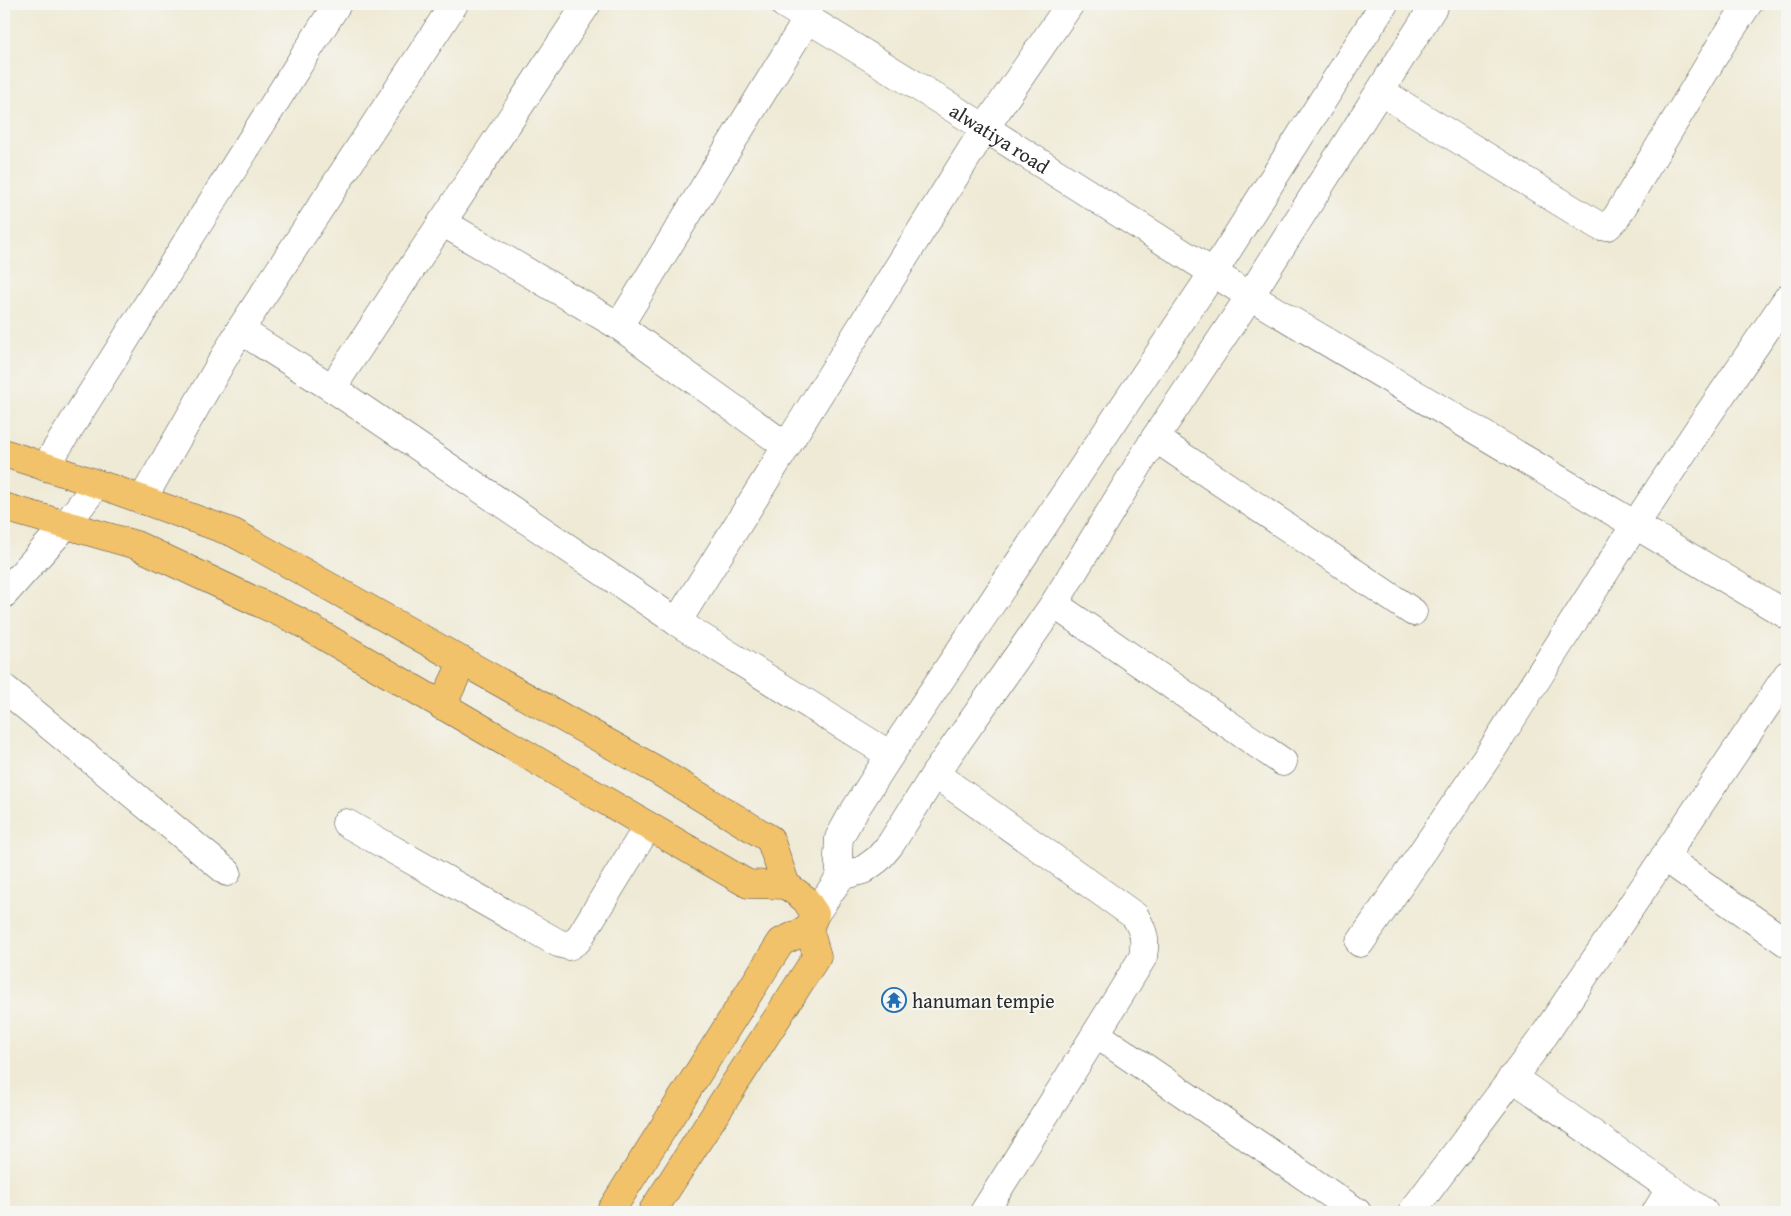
<svg xmlns="http://www.w3.org/2000/svg" width="1791" height="1216" font-family="'Gentium Book Plus',serif">
<style>
.lines{fill:none;stroke-linecap:round;stroke-linejoin:round}
.minor-casing{stroke:#484844;stroke-width:29}
.major-casing{stroke:#484844;stroke-width:29}
.minor{stroke:#fff;stroke-width:28}
.major{stroke:#f2c26a;stroke-width:28}
.labels{text-anchor:middle;dominant-baseline:central;stroke-width:4;stroke-linejoin:round;paint-order:stroke}
.street-label{font-size:20px;fill:#2b2b2b;stroke:#f6f6f2}
.poi-label{font-size:20px;fill:#2b2b2b;stroke:#f6f6f2;text-anchor:start}
</style>
<rect width="100%" height="100%" fill="#f6f6f2"/>
<filter id="ink" filterUnits="userSpaceOnUse"><feTurbulence type="fractalNoise" baseFrequency=".02" numOctaves="2"/><feDisplacementMap in="SourceGraphic" scale="10" xChannelSelector="R" yChannelSelector="G"/><feConvolveMatrix kernelMatrix="1 2 1 2 8 2 1 2 1" color-interpolation-filters="sRGB"/></filter>
<filter id="wash" filterUnits="userSpaceOnUse"><feTurbulence type="fractalNoise" baseFrequency=".0096" numOctaves="4" result="noise"/><feDisplacementMap in="SourceGraphic" scale="20" xChannelSelector="R" yChannelSelector="G"/><feGaussianBlur stdDeviation="1.12" result="paint"/><feColorMatrix in="noise" values="0 0 0 0 0 0 0 0 0 0 0 0 0 0 0 0 0 1.4 0 .05"/><feComposite in="paint" operator="in"/></filter>
<g filter="url(#wash)">
<rect width="100%" height="100%" fill="#efead5"/>
</g>
<g filter="url(#ink)">
<g class="lines">
<defs>
<g id="minor">
<path id="s1" d="M784,4L985,128L1250,296L1787,615"/>
<path d="M1380,91L1599,226H1608L1616,218L1722,43L1748,4"/>
<path d="M442,222L619,326L786,446"/>
<path d="M619,326L808,18"/>
<path d="M240,330L332,388L677,622L890,755"/>
<path d="M332,388L587,4"/>
<path d="M1155,438L1413,612"/>
<path d="M45,467L337,4"/>
<path d="M142,500L240,330L454,4"/>
<path d="M4,594L65,526L97,484"/>
<path d="M1054,604L1283,762"/>
<path d="M677,622L985,128L1070,4"/>
<path d="M4,688L227,872"/>
<path d="M935,774L1135,916C1144,932 1146,939 1143,957C1091,1043 1037,1127 984,1212"/>
<path d="M346,823L558,943L569,946L578,940L648,826"/>
<path d="M1664,857L1787,943"/>
<path d="M841,876L863,870L878,859L890,845L935,774L1054,604L1155,438L1250,296L1435,4"/>
<path d="M815,914L841,876L838,856L839,838L851,816L890,755L1213,273L1384,4"/>
<path d="M1360,943L1488,756L1635,525L1707,416L1787,299"/>
<path d="M1096,1034L1357,1212"/>
<path d="M1512,1077L1704,1212"/>
<path d="M1412,1212L1541,1040L1787,675"/>
<path d="M1656,1212L1670,1189"/>
</g>
<g id="major">
<path d="M4,453L110,488L234,533L658,771L770,839L786,885L805,899L815,914L809,929L817,956L652,1212"/>
<path d="M4,507L136,545L298,621L748,884L786,885"/>
<path d="M442,706L463,661"/>
<path d="M610,1212L781,942L809,929"/>
</g>
</defs>
<!-- minor casing -->
<use href="#minor" class="minor-casing"/>
<!-- major casing -->
<use href="#major" class="major-casing"/>
<!-- minor -->
<use href="#minor" class="minor"/>
<!-- major -->
<use href="#major" class="major"/>
</g>
</g>
<!-- icons -->
<defs>
<symbol id="temple-ring" viewBox="-11 -11 22 22"><circle r="9.5" fill="#f6f6f2" stroke="#1f6fb2" stroke-width="1.5"/><path d="M0-6L5-2H3V0L6.5 2.5H4V6H1.5V3h-3V6H-4V2.5H-6.5L-3 0V-2H-5Z" fill="#1f6fb2"/></symbol>
</defs>
<g fill-rule="evenodd">
<use href="#temple-ring" x="880" y="986" width="28" height="28"/>
</g>
<g class="labels">
<!-- street labels -->
<g class="street-label">
<text stroke="none"><textPath href="#s1" startOffset="254">alwatiya road</textPath></text>
</g>
<!-- poi labels -->
<g class="poi-label">
<text x="912" y="1000">hanuman tempie</text>
</g>
</g>
<!-- margin -->
<rect width="1791" height="1216" fill="none" stroke="#f6f6f2" stroke-width="20"/>
</svg>
